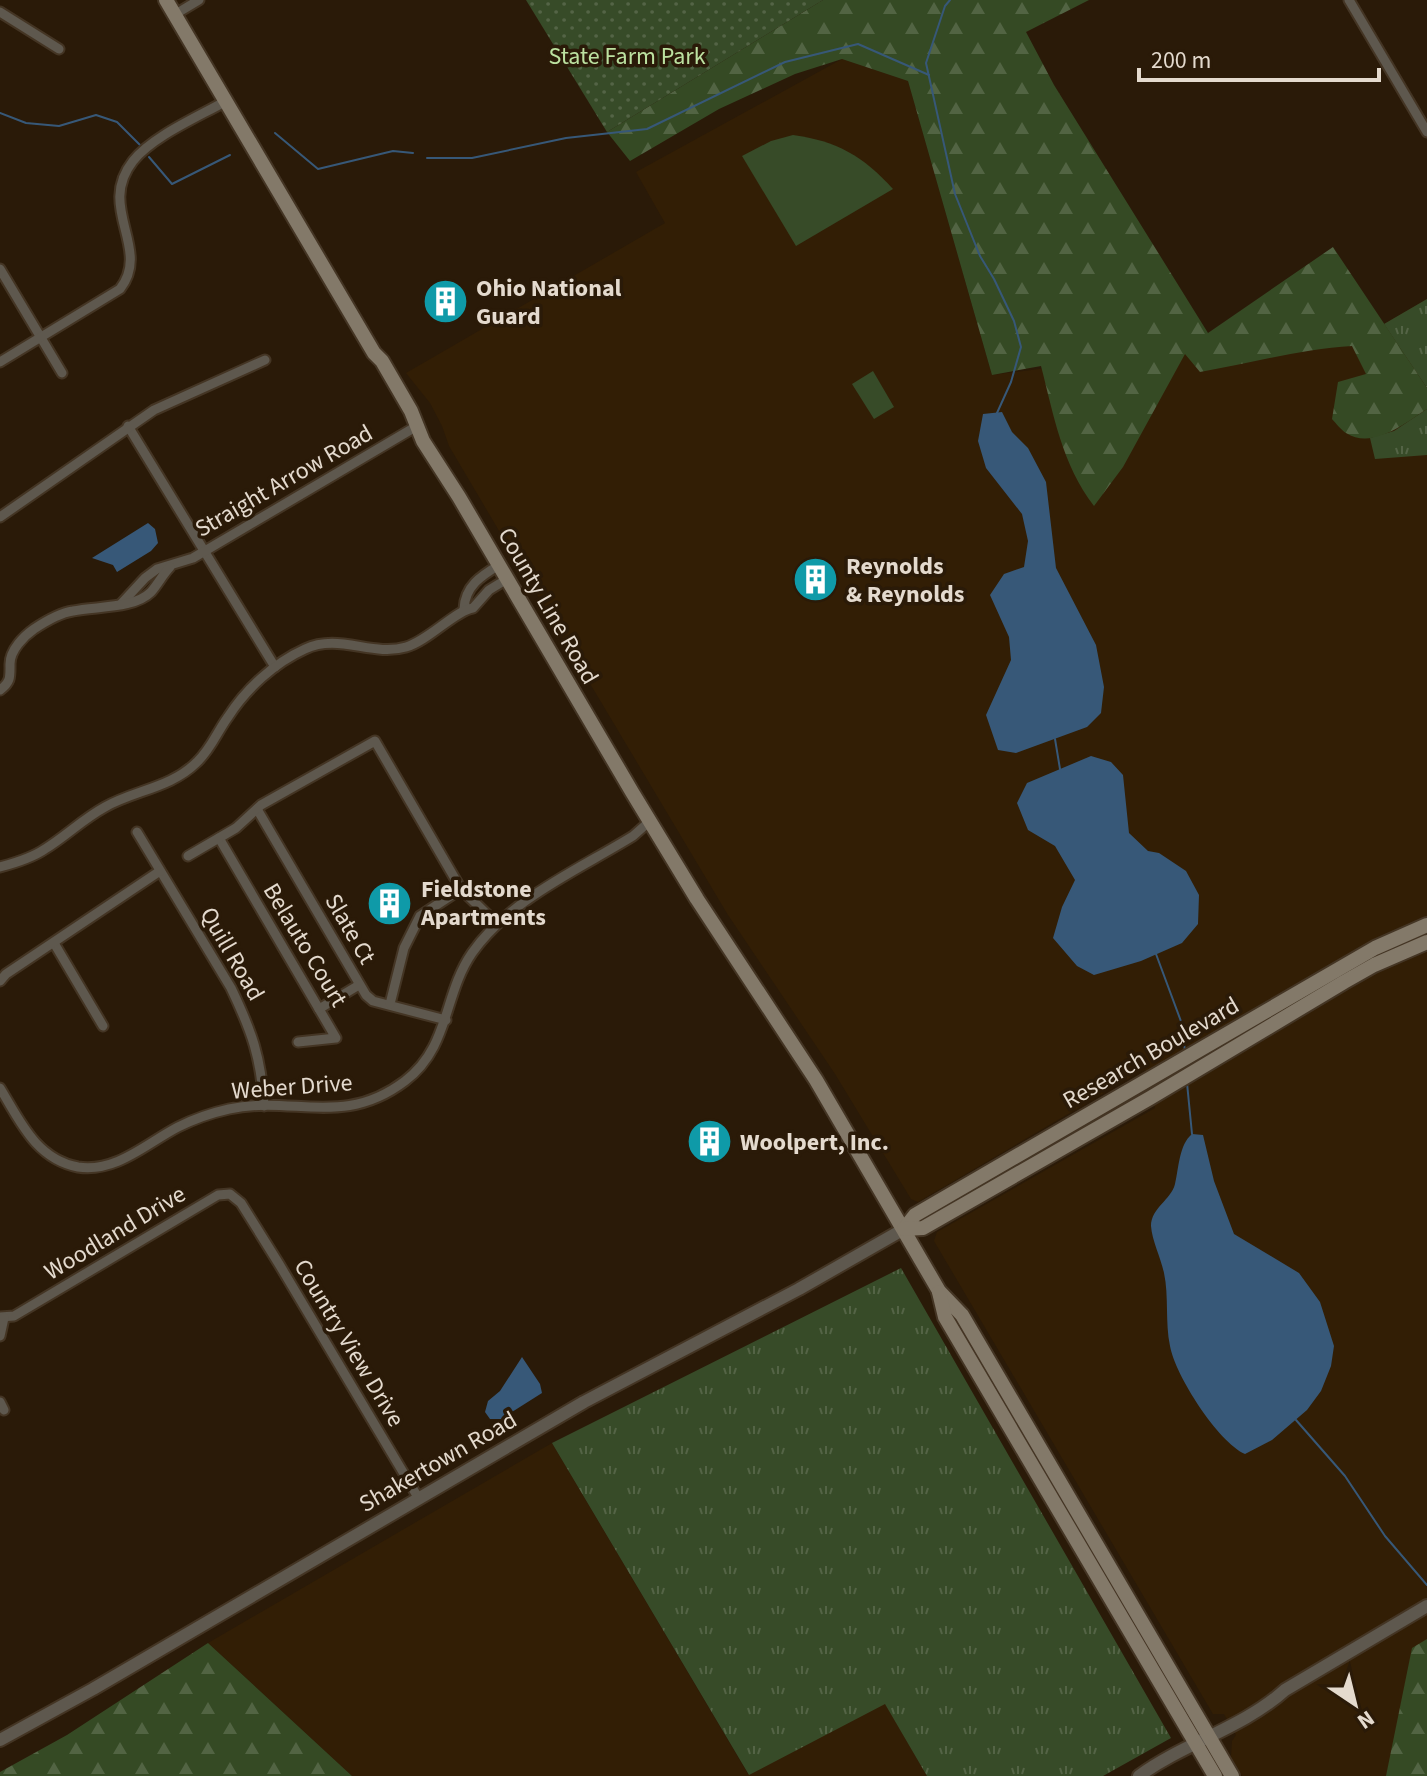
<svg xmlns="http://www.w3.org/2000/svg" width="1427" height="1776" font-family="'Source Sans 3',sans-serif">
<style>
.built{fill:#321e05}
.grass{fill:url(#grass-tufts)}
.forest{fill:url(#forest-firs)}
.park{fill:url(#park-dots)}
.pitch{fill:#374b28}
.water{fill:#375878}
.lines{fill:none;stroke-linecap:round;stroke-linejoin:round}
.stream{stroke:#375878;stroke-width:2}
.minor-casing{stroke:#443524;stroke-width:13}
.tertiary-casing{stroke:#443524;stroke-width:16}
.secondary-casing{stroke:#443524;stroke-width:18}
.minor{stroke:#5e584e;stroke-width:9}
.tertiary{stroke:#5e584e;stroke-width:12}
.secondary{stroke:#837969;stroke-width:14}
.labels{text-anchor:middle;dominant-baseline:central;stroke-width:7;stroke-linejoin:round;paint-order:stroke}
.park-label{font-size:24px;fill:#bce1a0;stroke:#2a1a08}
.poi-label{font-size:24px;font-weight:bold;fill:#e4dace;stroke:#2a1a08;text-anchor:start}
.street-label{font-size:24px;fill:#e4dace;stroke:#2a1a08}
</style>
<defs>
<pattern id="grass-tufts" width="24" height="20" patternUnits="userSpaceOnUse" patternTransform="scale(2)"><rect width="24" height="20" fill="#374b28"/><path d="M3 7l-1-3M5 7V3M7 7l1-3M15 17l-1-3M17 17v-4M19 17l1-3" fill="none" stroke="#546446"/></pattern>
<pattern id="forest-firs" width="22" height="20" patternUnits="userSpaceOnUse" patternTransform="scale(2)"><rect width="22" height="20" fill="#354a24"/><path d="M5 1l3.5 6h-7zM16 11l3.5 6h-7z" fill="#526443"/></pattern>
<pattern id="park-dots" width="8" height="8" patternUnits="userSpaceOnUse" patternTransform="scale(2)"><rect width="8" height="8" fill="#374b28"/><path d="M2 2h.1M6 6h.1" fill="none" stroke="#546446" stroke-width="1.8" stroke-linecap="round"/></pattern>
</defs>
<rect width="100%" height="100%" fill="#2a1a08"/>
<!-- built -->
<g class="built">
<path d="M842,59L908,81L992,375L1384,324L1427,299V1776H1242L1231,1757L1232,1741L1236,1735L1224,1714H1213L934,1241L937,1232L1155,1108L1145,1069L918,1202L911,1199L835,1074L728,915L508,546L449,446L442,426L430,403L406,373L665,223L636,172Z"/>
<path d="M552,1443L748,1774L885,1703L927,1776H352L208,1643Z"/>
</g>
<!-- grass -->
<g class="grass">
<path d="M1427,299V388L1384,324Z"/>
<path d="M1427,409V455L1375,459L1370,438L1394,431Z"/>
<path d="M901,1268L1171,1738L1103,1776H927L885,1704L749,1775L552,1443Z"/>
</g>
<!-- forest -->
<g class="forest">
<path d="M823,0H1089L1026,32L1054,85L1208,333L1333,247L1427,388V409C1405,423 1373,450 1346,433C1341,430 1336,423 1332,419L1338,382L1366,374L1352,346C1301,349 1251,363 1200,372L1185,354L1123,467L1094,506C1062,464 1054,416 1041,366L992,375L908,81L842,59L795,74L719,109L630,161L607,132Z"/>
<path d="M1427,1639V1776H1386L1412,1648Z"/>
<path d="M208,1643L352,1776H0V1772L67,1735Z"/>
</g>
<!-- park -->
<path class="park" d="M526,0H823L607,132Z"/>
<!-- pitch -->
<g class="pitch">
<path d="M793,135C837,141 863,156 893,189L796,246L742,156L771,141Z"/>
<path d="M873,371L894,407L874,419L852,384Z"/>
</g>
<!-- water -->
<g class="water">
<path d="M1002,412L1012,432L1028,448L1046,482L1056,568L1096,645L1104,687L1101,713L1087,727L1016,753L998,750L986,715L1011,660L1009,637L990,595L1004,574L1024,567L1028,541L1022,514L986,468L978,441L983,414Z"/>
<path d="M148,523L155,529L158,543L151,551L117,572L113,565L92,558Z"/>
<path d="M1091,756L1111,762L1123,775L1129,833L1148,851L1159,853L1186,871L1199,895L1198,924L1182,943L1141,961L1094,975L1077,966L1053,938L1062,907L1075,880L1055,846L1028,830L1017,803L1027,783Z"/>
<path d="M1192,1134L1203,1135L1214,1181L1234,1234L1299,1273L1320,1302L1334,1346L1331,1366L1321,1391L1307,1410L1272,1440L1245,1454C1218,1442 1175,1375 1170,1346C1165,1322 1169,1296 1164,1273C1161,1258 1152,1241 1151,1226C1151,1208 1171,1200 1175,1184C1179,1167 1179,1145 1192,1134Z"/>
<path d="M522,1357L540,1384L542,1393L501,1419H490L485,1412L488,1401L500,1391Z"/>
</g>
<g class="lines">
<!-- stream -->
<g class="stream">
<path d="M950,0L945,6L926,63L955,194L980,256L994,279L1014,321L1021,347L1011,382L997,413"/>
<path d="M0,113L26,123L59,126L96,115L117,122L140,145"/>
<path d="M275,133L318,169L393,151L413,153"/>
<path d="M149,157L172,184L230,155"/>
<path d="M427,158H472L566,138L647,129L785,62L858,44L929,75"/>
<path d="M1055,739L1060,769"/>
<path d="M1156,954L1182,1024L1185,1052"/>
<path d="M1187,1083L1192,1134"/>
<path d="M1296,1420L1345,1476L1385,1536L1427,1585"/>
</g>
<defs>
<g id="minor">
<path d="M1349,0L1427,132"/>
<path d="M0,12L59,49"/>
<path d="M174,15L199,0"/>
<path d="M0,269L62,373"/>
<path d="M0,362L120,289C152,248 96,208 133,161C153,136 198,117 226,101"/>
<path d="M128,426L275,667"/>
<path d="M0,517L154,410L265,360"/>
<path d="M121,604L145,578L157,569L193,558L417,426"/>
<path d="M464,609C465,586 481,576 499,565"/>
<path d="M0,690C11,682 10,677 10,664C10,650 24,636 34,629C46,621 59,613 73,611C96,606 134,609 151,592C158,584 163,574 170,567"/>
<path d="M257,809L366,995L373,1001L446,1020"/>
<path d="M137,832L231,988C252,1032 261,1057 264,1106"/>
<path d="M219,838L336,1038L298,1042"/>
<path d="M188,856L236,828L261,805L375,741L461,889L497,924"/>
<path d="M0,867C15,863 32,858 45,849C66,836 83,819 105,807C135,790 171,788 197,762C211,749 217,732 228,717C246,689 274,663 305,649C339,633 372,657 406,647C428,641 456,610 473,608L489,590L507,579"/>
<path d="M54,943L103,1026"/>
<path d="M0,981L6,974L160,871"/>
<path d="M390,1004L404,948L420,916L461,889"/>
<path d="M319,1009L359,985"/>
<path d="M0,1088C20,1121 36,1159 78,1167C116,1173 147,1143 178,1127C194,1119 211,1113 229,1109C294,1095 343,1128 405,1081C450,1047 443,995 472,953C510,899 578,870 633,836L650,821"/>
<path d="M0,1317L14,1316L218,1195L230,1194L241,1203L279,1264L419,1499"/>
<path d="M0,1336L4,1318"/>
<path d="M0,1402L4,1410"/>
</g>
<g id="tertiary">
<path d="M0,1740L93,1689L584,1402L799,1289L904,1229"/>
<path d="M1139,1776C1184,1743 1243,1728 1285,1690L1427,1606"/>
</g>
<g id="secondary">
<path d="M166,0L374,353L382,361L411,411L423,441L459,497L632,792L697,899L816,1080L939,1291L962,1315L1232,1776"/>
<path d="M904,1229L915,1215L1375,948L1427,925"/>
<path d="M904,1229L923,1228L1150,1098L1344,982L1374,965L1427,942"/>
<path d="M939,1292L945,1317L1215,1776"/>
</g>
</defs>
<!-- minor casing -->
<use href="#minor" class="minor-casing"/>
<!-- tertiary casing -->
<use href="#tertiary" class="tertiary-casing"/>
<!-- secondary casing -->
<use href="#secondary" class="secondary-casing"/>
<!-- minor -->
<use href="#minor" class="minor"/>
<!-- tertiary -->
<use href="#tertiary" class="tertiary"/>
<!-- secondary -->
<use href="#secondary" class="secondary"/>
</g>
<!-- icons -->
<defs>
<symbol id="building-disc" viewBox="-11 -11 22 22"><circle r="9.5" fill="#0f9aa8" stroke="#2a1a08"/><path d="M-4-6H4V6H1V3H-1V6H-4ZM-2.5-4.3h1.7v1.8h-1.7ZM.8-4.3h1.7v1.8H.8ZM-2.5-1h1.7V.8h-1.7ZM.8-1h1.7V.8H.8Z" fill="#fff"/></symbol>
</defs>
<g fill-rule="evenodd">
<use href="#building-disc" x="420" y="276" width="51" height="51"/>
<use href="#building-disc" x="790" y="554" width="51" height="51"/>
<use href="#building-disc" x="364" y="878" width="51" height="51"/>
<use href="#building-disc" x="684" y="1116" width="51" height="51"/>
</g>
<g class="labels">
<!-- park labels -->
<g class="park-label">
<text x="627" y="56">State Farm Park</text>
</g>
<!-- poi labels -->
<g class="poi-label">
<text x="476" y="288">Ohio National<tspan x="476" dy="28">Guard</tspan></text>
<text x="846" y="566">Reynolds<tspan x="846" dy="28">&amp; Reynolds</tspan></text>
<text x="421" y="889">Fieldstone<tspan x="421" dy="28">Apartments</tspan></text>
<text x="740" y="1142">Woolpert, Inc.</text>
</g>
<!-- street labels -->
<g class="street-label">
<text transform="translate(284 481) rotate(-30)">Straight Arrow Road</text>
<text transform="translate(548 606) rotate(60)">County Line Road</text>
<text transform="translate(350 929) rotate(60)">Slate Ct</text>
<text transform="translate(305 945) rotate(59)">Belauto Court</text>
<text transform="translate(232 954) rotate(60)">Quill Road</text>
<text transform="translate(1151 1053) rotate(-30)">Research Boulevard</text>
<text transform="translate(292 1087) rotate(-4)">Weber Drive</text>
<text transform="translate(115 1233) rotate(-31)">Woodland Drive</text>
<text transform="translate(349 1343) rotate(59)">Country View Drive</text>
<text transform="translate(438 1462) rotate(-30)">Shakertown Road</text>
</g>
</g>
<!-- north arrow -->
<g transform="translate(1355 1704) rotate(145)" stroke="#2a1a08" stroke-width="6" paint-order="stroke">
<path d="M0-6L14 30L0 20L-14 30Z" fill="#e4dace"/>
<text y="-12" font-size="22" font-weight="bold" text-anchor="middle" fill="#e4dace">N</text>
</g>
<!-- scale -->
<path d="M1139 68v12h240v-12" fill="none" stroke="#e4dace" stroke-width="4"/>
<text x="1151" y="68" font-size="24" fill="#e4dace" stroke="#2a1a08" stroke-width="6" paint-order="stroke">200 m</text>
</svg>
